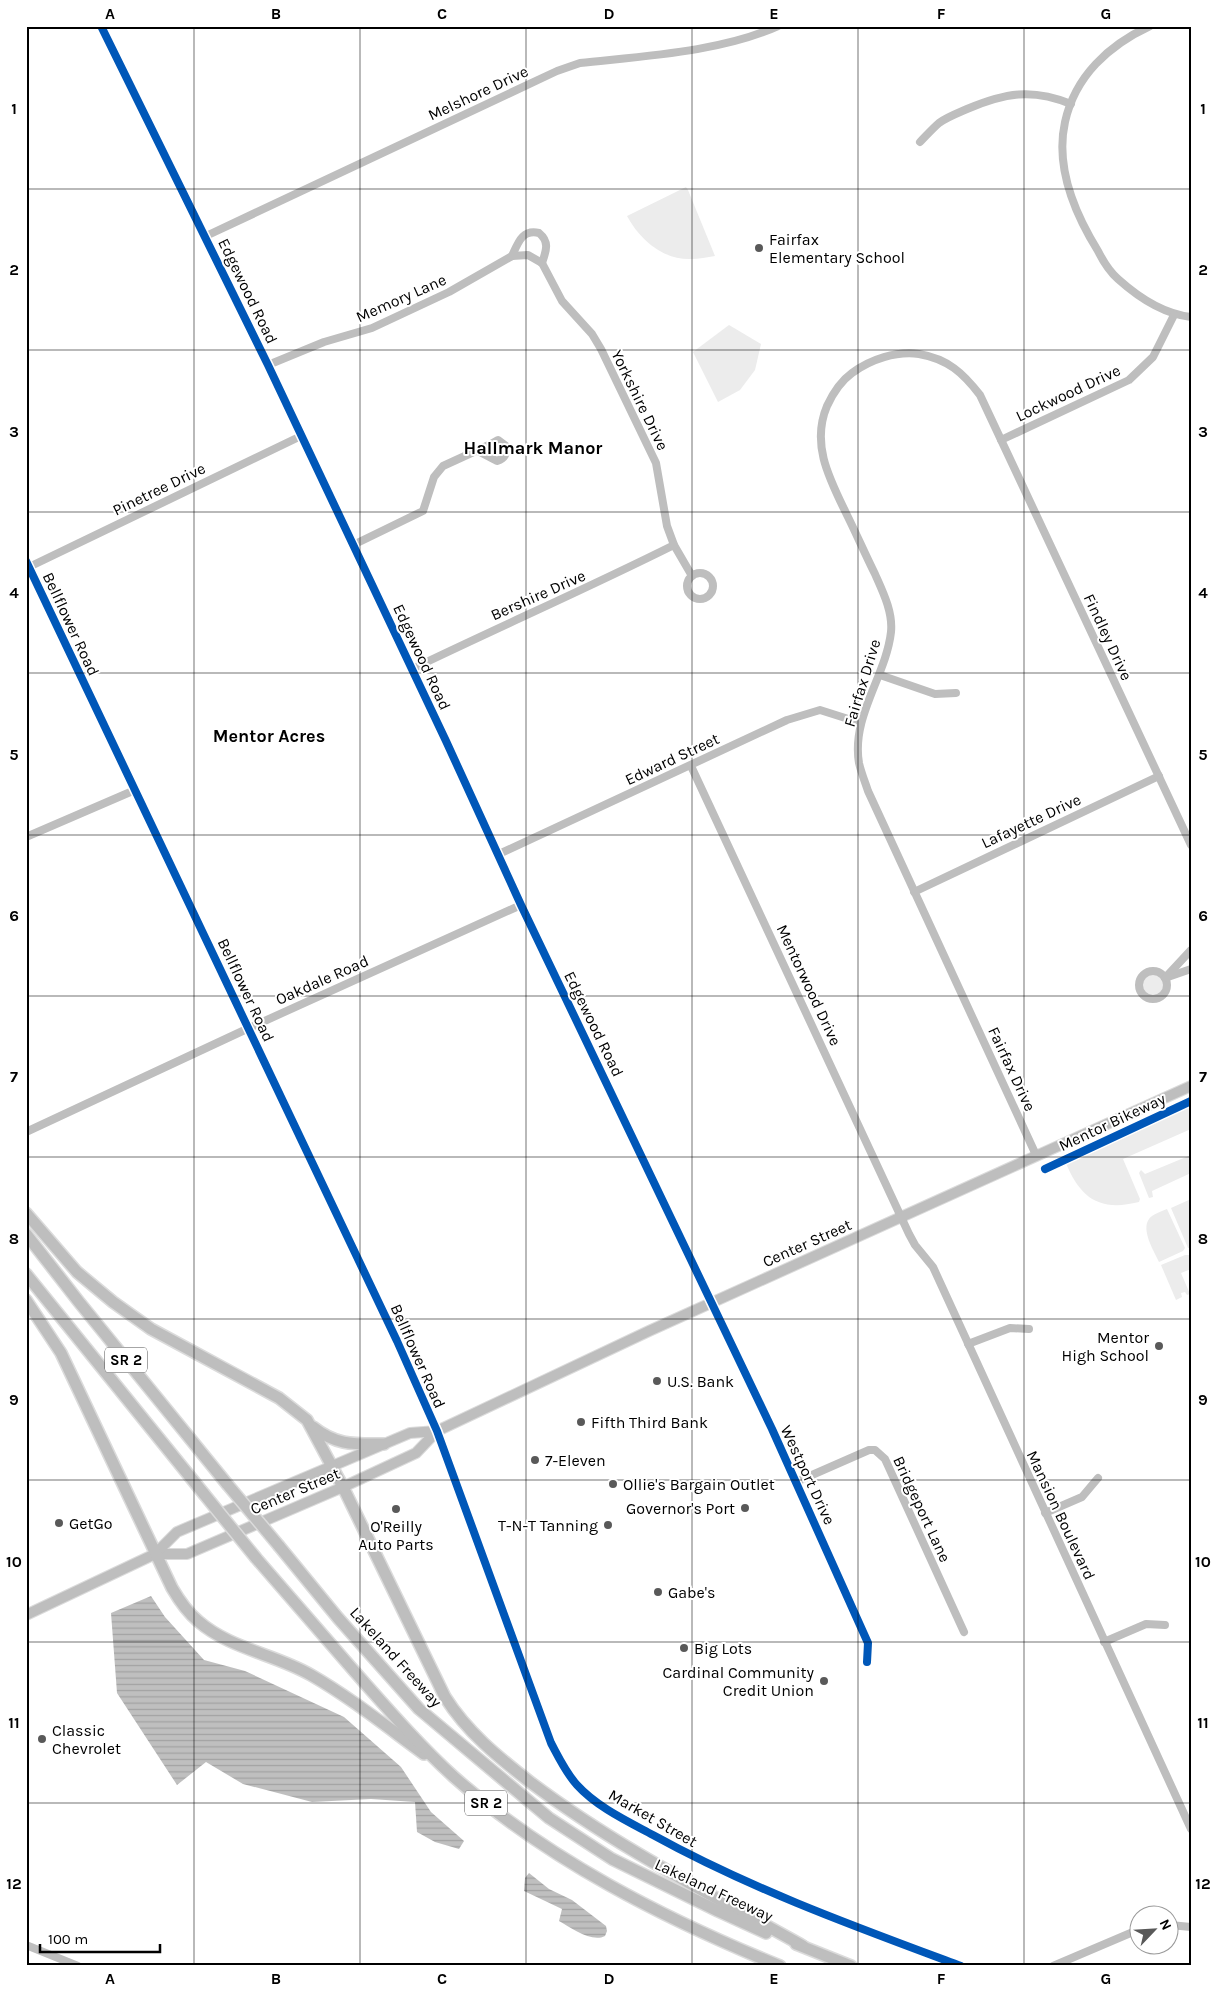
<svg xmlns="http://www.w3.org/2000/svg" width="1217" height="1992" font-family="Karla,sans-serif">
<style>
.grass{fill:#ececec}
.water{fill:url(#water-rules)}
.lines{fill:none;stroke-linecap:round;stroke-linejoin:round}
.major-casing{stroke:#dbdbdb;stroke-width:12}
.highway-casing{stroke:#dbdbdb;stroke-width:14}
.minor{stroke:#bebebe;stroke-width:8}
.major{stroke:#bebebe;stroke-width:10}
.highway{stroke:#bebebe;stroke-width:11}
.highway-bridge-casing{stroke:#dbdbdb;stroke-width:14;stroke-linecap:butt}
.highway-bridge{stroke:#bebebe;stroke-width:11}
.cycleway-casing{stroke:#fff;stroke-width:11}
.cycleway{stroke:#0057b8;stroke-width:8}
.grid{fill:none;stroke:#000;stroke-width:1;stroke-opacity:0.55}
.poi-dot{fill:#595959;stroke:#fff;stroke-width:2}
.labels{text-anchor:middle;dominant-baseline:central;stroke-width:4;stroke-linejoin:round;paint-order:stroke}
.shield{fill:#fff;stroke:#4c4c4c;stroke-width:1}
.shield-label{font-size:15px;font-weight:bold;fill:#000}
.street-label{font-size:16px;fill:#000;stroke:#fff}
.poi-label{font-size:16px;fill:#000;stroke:#fff;text-anchor:start}
.neighbourhood-label{font-size:18px;font-weight:bold;fill:#000;stroke:#fff}
.neatline{fill:none;stroke:#000;stroke-width:2}
.grid-label{font-size:16px;text-anchor:middle;font-weight:bold;fill:#000}
</style>
<defs>
<pattern id="water-rules" width="6" height="5" patternUnits="userSpaceOnUse" patternTransform="scale(1.25)"><rect width="6" height="5" fill="#bfbfbf"/><path d="M0 2.5h6" fill="none" stroke="#a2a2a2"/></pattern>
</defs>
<rect width="100%" height="100%" fill="#fff"/>
<!-- grass -->
<g class="grass">
<path d="M686,187L688,190L715,256C707,257 699,259 691,259C663,260 640,240 627,216Z"/>
<path d="M729,325L761,344L755,370L740,390L718,402L693,352Z"/>
<circle cx="1152" cy="985" r="11"/>
<path d="M1191,1104V1129L1123,1159L1140,1199L1139,1202C1099,1212 1080,1198 1065,1161Z"/>
<path d="M1191,1155V1173L1152,1191L1153,1197L1149,1198L1139,1173L1141,1170L1145,1174Z"/>
<path d="M1191,1199V1215L1189,1216L1191,1221V1248H1188L1171,1208Z"/>
<path d="M1167,1209L1185,1248L1183,1251L1159,1262C1154,1251 1138,1226 1152,1216C1156,1213 1162,1211 1167,1209Z"/>
<path d="M1185,1255H1191V1269L1181,1273L1190,1294L1187,1295L1185,1292L1181,1293L1182,1297L1176,1300L1161,1265Z"/>
</g>
<!-- water -->
<g class="water">
<path d="M151,1596L165,1617L204,1660L245,1671L344,1717L401,1767L431,1812L464,1841L459,1849L435,1842L417,1832L415,1802L371,1799L312,1802L243,1784L206,1762L177,1785L117,1693L111,1613Z"/>
<path d="M529,1873L549,1889L572,1900L606,1926L607,1931L605,1936C592,1943 571,1928 559,1921L562,1909L524,1891L525,1878Z"/>
</g>
<g class="lines">
<defs>
<g id="major">
<path d="M155,1554H187L343,1487L416,1453L437,1431L649,1331L1191,1086"/>
<path d="M26,1615L155,1554L177,1532L410,1433L437,1431"/>
</g>
<g id="highway">
<path d="M26,1213L77,1272L113,1302L151,1329L279,1398L307,1420L343,1487L445,1697C467,1732 498,1757 530,1782C615,1846 710,1894 803,1946"/>
<path d="M26,1234L79,1302L227,1484"/>
<path d="M26,1274L204,1494"/>
<path d="M26,1300L61,1353L172,1588C179,1600 187,1612 198,1621C230,1649 275,1654 311,1675C351,1698 387,1727 424,1754"/>
<path d="M313,1427C337,1446 355,1444 384,1444"/>
<path d="M279,1546L338,1618L419,1709L549,1818L612,1859L718,1911L766,1933"/>
<path d="M256,1558C289,1596 322,1634 355,1672C387,1708 419,1745 454,1777C548,1860 665,1919 780,1966"/>
<path d="M796,1944L851,1966"/>
</g>
</defs>
<!-- major casing -->
<use href="#major" class="major-casing"/>
<!-- highway casing -->
<use href="#highway" class="highway-casing"/>
<!-- minor -->
<g class="minor">
<path d="M101,26L268,365L446,741L521,905L772,1429L868,1643L867,1662"/>
<path d="M1150,26C1109,45 1075,76 1065,122C1055,167 1075,214 1098,251C1103,261 1110,272 1118,279C1138,297 1164,314 1191,317"/>
<path d="M920,142C926,136 932,129 939,123C947,117 958,113 967,109C1005,93 1032,88 1071,104"/>
<path d="M206,236L557,71L580,63C644,56 721,52 778,26"/>
<path d="M512,256C518,243 522,229 539,233C550,242 546,251 542,263"/>
<path d="M268,365L324,342L372,328L449,292L512,256L528,255L542,263L562,301L592,334L601,349L656,463L667,526L674,545L692,576"/>
<path d="M1001,440L1129,380L1153,357L1174,315"/>
<path d="M353,545L423,511L434,477L443,466L491,444L498,440L506,446C507,454 505,458 497,461L476,450"/>
<path d="M26,561L397,1341L437,1431L551,1743C559,1758 566,1773 577,1785C597,1807 627,1821 653,1835C751,1889 856,1927 961,1966"/>
<path d="M29,567L301,436"/>
<circle cx="700" cy="586" r="13"/>
<path d="M412,669C499,627 588,588 674,545"/>
<path d="M880,675L935,694L956,693"/>
<path d="M691,766L909,1234L915,1245L933,1267L1191,1829"/>
<path d="M26,837L135,790"/>
<path d="M499,854L787,720L820,710L861,723"/>
<path d="M914,892L1159,776"/>
<circle cx="1153" cy="985" r="14"/>
<path d="M1165,978L1191,950"/>
<path d="M1165,978L1191,969"/>
<path d="M26,1132L249,1028L521,905"/>
<path d="M1036,1155L868,791C865,782 861,772 859,763C851,717 886,676 891,632C893,612 883,592 875,574C865,554 856,533 846,513C829,478 811,444 827,406C833,393 841,381 852,373C871,359 896,351 919,354C948,359 963,373 980,395L1191,845"/>
<path d="M968,1344L1010,1328L1029,1329"/>
<path d="M796,1482L869,1450H875L885,1459L964,1632"/>
<path d="M1045,1513L1082,1497L1098,1478"/>
<path d="M1104,1642L1146,1624L1165,1625"/>
<path d="M1170,1925L1191,1927"/>
<path d="M26,1945L78,1966"/>
<path d="M1053,1966L1140,1929"/>
</g>
<!-- major -->
<use href="#major" class="major"/>
<!-- highway -->
<use href="#highway" class="highway"/>
<defs>
<g id="highway-bridge">
<path d="M227,1484L279,1546"/>
<path d="M204,1494L256,1558"/>
</g>
</defs>
<!-- highway-bridge casing -->
<use href="#highway-bridge" class="highway-bridge-casing"/>
<!-- highway-bridge -->
<use href="#highway-bridge" class="highway-bridge"/>
<defs>
<g id="cycleway">
<path d="M101,26L268,365L446,741L521,905L772,1429L868,1643L867,1662"/>
<path d="M26,561L397,1341L437,1431L551,1743C559,1758 566,1773 577,1785C597,1807 627,1821 653,1835C751,1889 856,1927 961,1966"/>
<path d="M1045,1169L1191,1101"/>
</g>
</defs>
<!-- cycleway casing -->
<use href="#cycleway" class="cycleway-casing"/>
<!-- cycleway -->
<use href="#cycleway" class="cycleway"/>
</g>
<!-- grid -->
<path class="grid" d="M194,26V1966M360,26V1966M526,26V1966M692,26V1966M858,26V1966M1024,26V1966M26,189H1191M26,350H1191M26,512H1191M26,673H1191M26,835H1191M26,996H1191M26,1157H1191M26,1319H1191M26,1480H1191M26,1642H1191M26,1803H1191"/>
<!-- markers -->
<g class="poi-dot">
<circle cx="759" cy="248" r="5"/>
<circle cx="1159" cy="1346" r="5"/>
<circle cx="657" cy="1381" r="5"/>
<circle cx="581" cy="1422" r="5"/>
<circle cx="535" cy="1460" r="5"/>
<circle cx="613" cy="1484" r="5"/>
<circle cx="745" cy="1508" r="5"/>
<circle cx="396" cy="1509" r="5"/>
<circle cx="59" cy="1523" r="5"/>
<circle cx="608" cy="1525" r="5"/>
<circle cx="658" cy="1592" r="5"/>
<circle cx="684" cy="1648" r="5"/>
<circle cx="824" cy="1681" r="5"/>
<circle cx="42" cy="1739" r="5"/>
</g>
<g class="labels">
<!-- shield labels -->
<g class="shield">
<rect x="105" y="1347.5" width="42" height="25" rx="4"/>
<rect x="465" y="1790.5" width="42" height="25" rx="4"/>
</g>
<g class="shield-label">
<text x="126" y="1360">SR 2</text>
<text x="486" y="1803">SR 2</text>
</g>
<!-- street labels -->
<g class="street-label">
<text transform="translate(478 93) rotate(-25)">Melshore Drive</text>
<text transform="translate(248 291) rotate(64)">Edgewood Road</text>
<text transform="translate(401 298) rotate(-24)">Memory Lane</text>
<text transform="translate(1068 393) rotate(-25)">Lockwood Drive</text>
<text transform="translate(640 400) rotate(64)">Yorkshire Drive</text>
<text transform="translate(159 489) rotate(-26)">Pinetree Drive</text>
<text transform="translate(538 595) rotate(-24)">Bershire Drive</text>
<text transform="translate(71 624) rotate(65)">Bellflower Road</text>
<text transform="translate(1108 637) rotate(65)">Findley Drive</text>
<text transform="translate(422 657) rotate(65)">Edgewood Road</text>
<text transform="translate(862 683) rotate(-73)">Fairfax Drive</text>
<text transform="translate(672 759) rotate(-25)">Edward Street</text>
<text transform="translate(1031 821) rotate(-25)">Lafayette Drive</text>
<text transform="translate(322 980) rotate(-24)">Oakdale Road</text>
<text transform="translate(809 985) rotate(65)">Mentorwood Drive</text>
<text transform="translate(246 990) rotate(65)">Bellflower Road</text>
<text transform="translate(594 1024) rotate(64)">Edgewood Road</text>
<text transform="translate(1012 1069) rotate(65)">Fairfax Drive</text>
<text transform="translate(1112 1122) rotate(-25)">Mentor Bikeway</text>
<text transform="translate(807 1243) rotate(-24)">Center Street</text>
<text transform="translate(418 1356) rotate(66)">Bellflower Road</text>
<text transform="translate(808 1475) rotate(65)">Westport Drive</text>
<text transform="translate(295 1491) rotate(-23)">Center Street</text>
<text transform="translate(922 1509) rotate(65)">Bridgeport Lane</text>
<text transform="translate(1061 1515) rotate(65)">Mansion Boulevard</text>
<text transform="translate(396 1657) rotate(48)">Lakeland Freeway</text>
<text transform="translate(653 1818) rotate(30)">Market Street</text>
<text transform="translate(714 1890) rotate(25)">Lakeland Freeway</text>
</g>
<!-- poi labels -->
<g class="poi-label">
<text x="769" y="239">Fairfax<tspan x="769" dy="18">Elementary School</tspan></text>
<text x="1149" y="1337" text-anchor="end">Mentor<tspan x="1149" dy="18">High School</tspan></text>
<text x="667" y="1381">U.S. Bank</text>
<text x="591" y="1422">Fifth Third Bank</text>
<text x="545" y="1460">7-Eleven</text>
<text x="623" y="1484">Ollie's Bargain Outlet</text>
<text x="735" y="1508" text-anchor="end">Governor's Port</text>
<text x="69" y="1523">GetGo</text>
<text x="598" y="1525" text-anchor="end">T-N-T Tanning</text>
<text x="396" y="1526" text-anchor="middle">O'Reilly<tspan x="396" dy="18">Auto Parts</tspan></text>
<text x="668" y="1592">Gabe's</text>
<text x="694" y="1648">Big Lots</text>
<text x="814" y="1672" text-anchor="end">Cardinal Community<tspan x="814" dy="18">Credit Union</tspan></text>
<text x="52" y="1730">Classic<tspan x="52" dy="18">Chevrolet</tspan></text>
</g>
<!-- neighbourhood labels -->
<g class="neighbourhood-label">
<text x="533" y="448">Hallmark Manor</text>
<text x="269" y="736">Mentor Acres</text>
</g>
</g>
<!-- border -->
<rect width="1217" height="1992" fill="none" stroke="#ffffff" stroke-width="55"/>
<!-- north arrow -->
<g transform="translate(1154 1930) rotate(65)"><circle r="24" fill="#ffffff" stroke="#999999"/>
<path d="M0-4L9 19L0 12L-9 19Z" fill="#595959"/>
<text y="-8" font-size="14" font-weight="bold" text-anchor="middle" fill="#000000">N</text>
</g>
<!-- scale -->
<path d="M40 1944v8h120v-8" fill="none" stroke="#000000" stroke-width="2.5"/>
<text x="48" y="1944" font-size="15" fill="#000000" stroke="#ffffff" stroke-width="4" paint-order="stroke">100 m</text>
<rect x="28" y="28" width="1162" height="1936" class="neatline"/>
<g class="grid-label">
<text x="110" y="19">A</text>
<text x="276" y="19">B</text>
<text x="442" y="19">C</text>
<text x="609" y="19">D</text>
<text x="774" y="19">E</text>
<text x="941" y="19">F</text>
<text x="1106" y="19">G</text>
<text x="14" y="114">1</text>
<text x="1203" y="114">1</text>
<text x="14" y="275">2</text>
<text x="1203" y="275">2</text>
<text x="14" y="437">3</text>
<text x="1203" y="437">3</text>
<text x="14" y="598">4</text>
<text x="1203" y="598">4</text>
<text x="14" y="760">5</text>
<text x="1203" y="760">5</text>
<text x="14" y="921">6</text>
<text x="1203" y="921">6</text>
<text x="14" y="1082">7</text>
<text x="1203" y="1082">7</text>
<text x="14" y="1244">8</text>
<text x="1203" y="1244">8</text>
<text x="14" y="1405">9</text>
<text x="1203" y="1405">9</text>
<text x="14" y="1567">10</text>
<text x="1203" y="1567">10</text>
<text x="14" y="1728">11</text>
<text x="1203" y="1728">11</text>
<text x="14" y="1889">12</text>
<text x="1203" y="1889">12</text>
<text x="110" y="1984">A</text>
<text x="276" y="1984">B</text>
<text x="442" y="1984">C</text>
<text x="609" y="1984">D</text>
<text x="774" y="1984">E</text>
<text x="941" y="1984">F</text>
<text x="1106" y="1984">G</text>
</g>
</svg>
